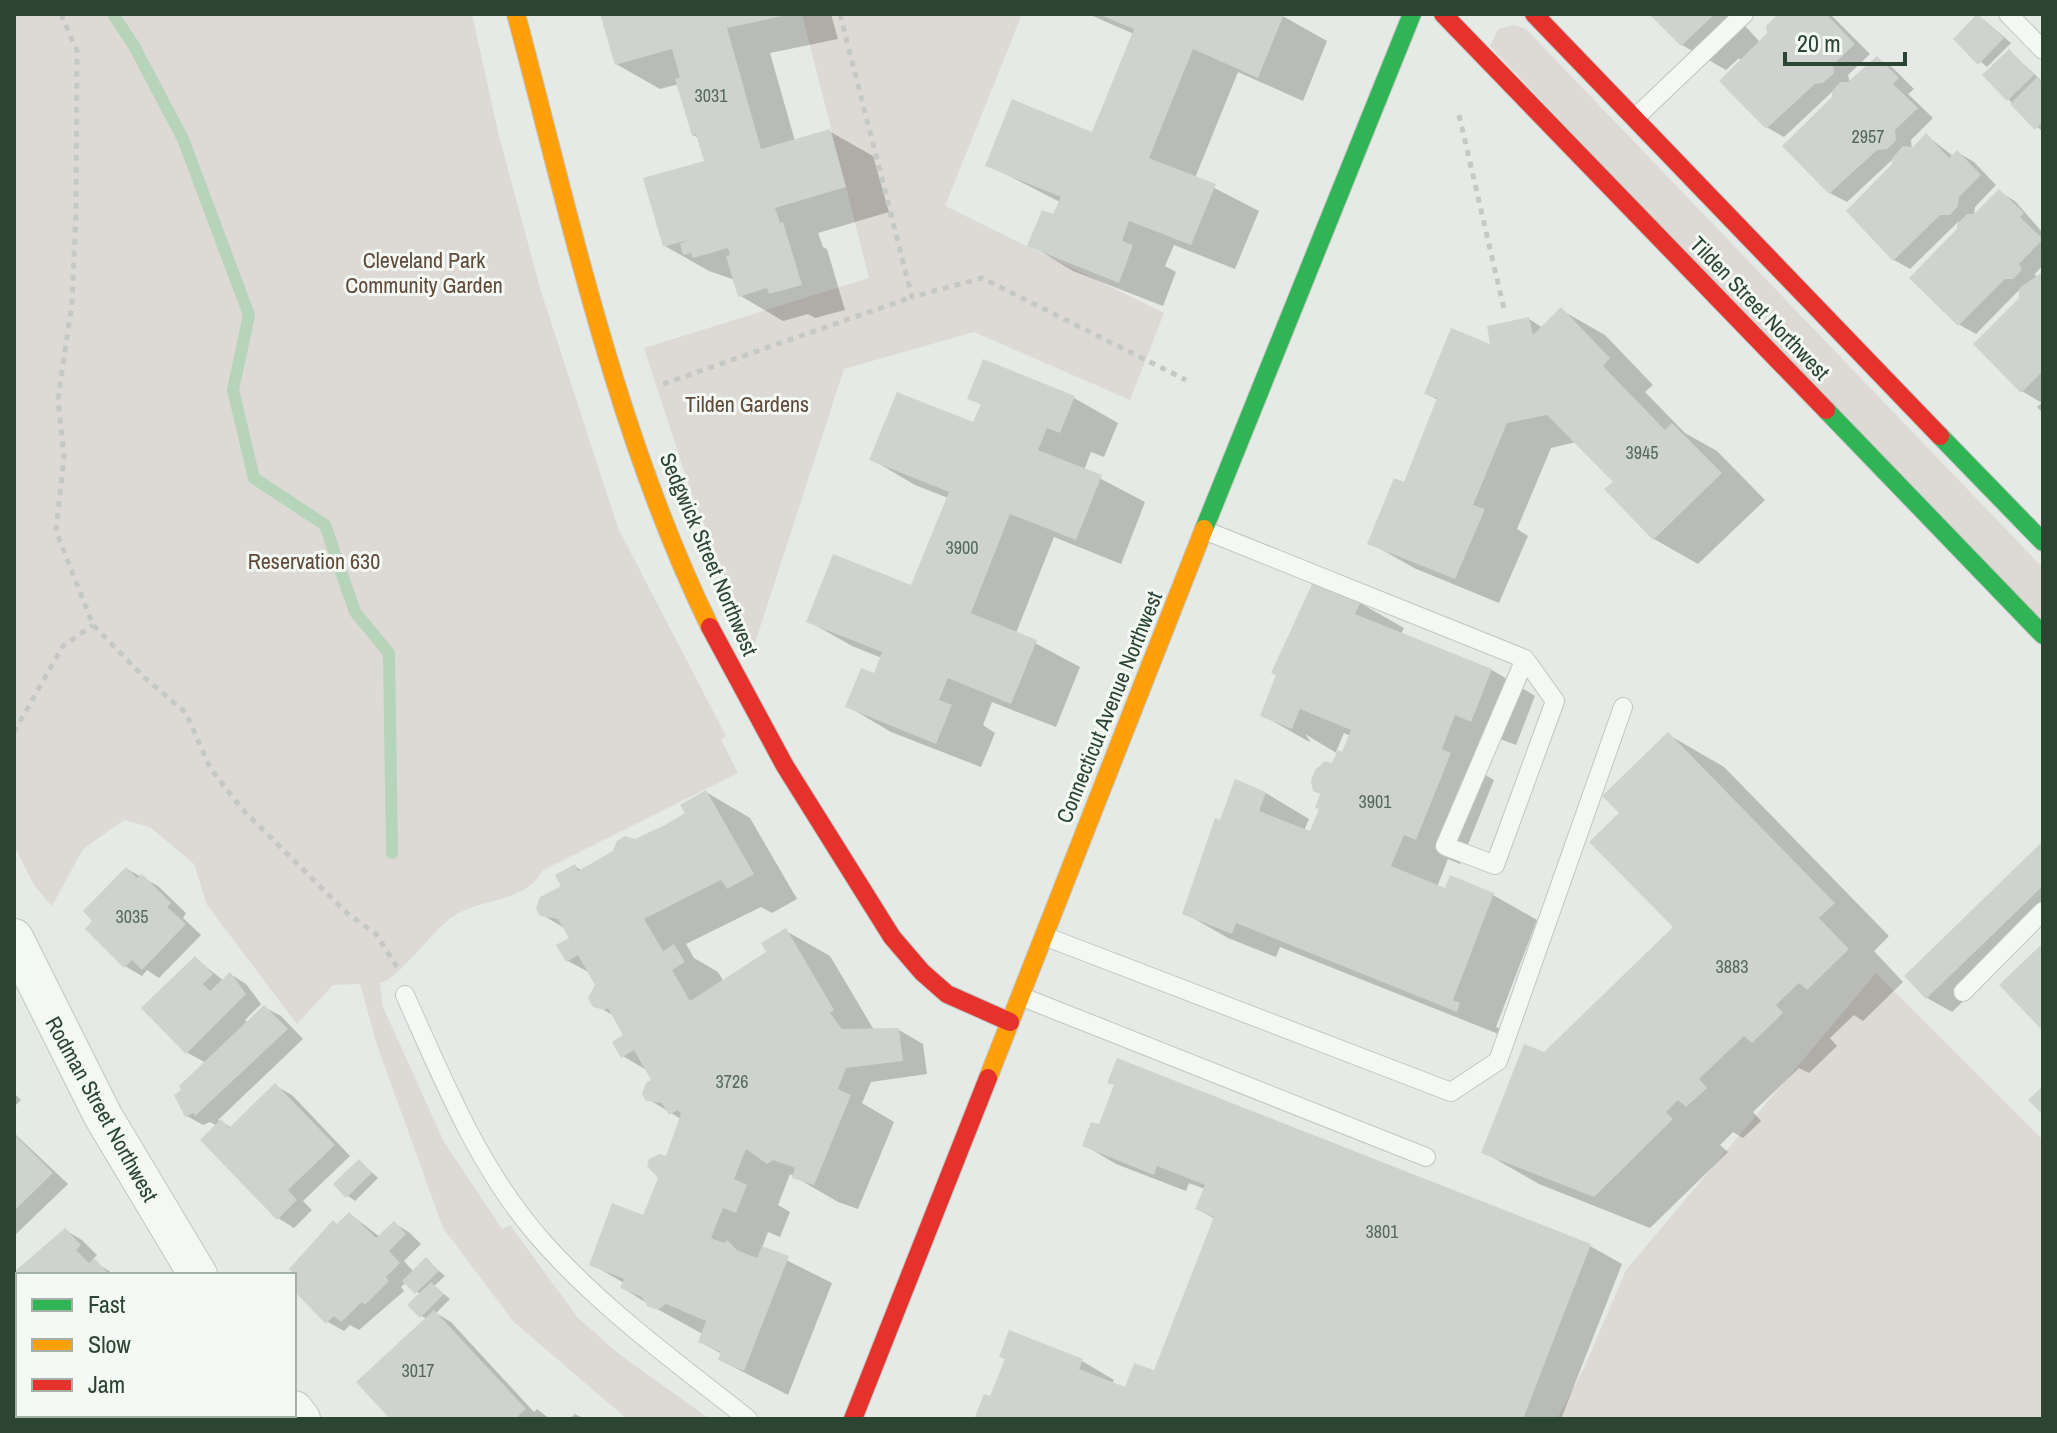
<svg xmlns="http://www.w3.org/2000/svg" width="2057" height="1433" font-family="'Archivo Narrow',sans-serif">
<style>
.green{fill:#ddd9d4}
.shadow{fill:#0003;fill-rule:evenodd}
.lines{fill:none;stroke-linecap:round;stroke-linejoin:round}
.stream{stroke:#b5d4b9;stroke-width:12}
.building{fill:#ced3cf}
.lane-casing{stroke:#c2c6c3;stroke-width:20}
.street-casing{stroke:#c2c6c3;stroke-width:40}
.fast-casing{stroke:#c2c6c3;stroke-width:20}
.slow-casing{stroke:#c2c6c3;stroke-width:20}
.jam-casing{stroke:#c2c6c3;stroke-width:20}
.path{stroke:#c4c9c6;stroke-width:5;stroke-dasharray:6 6;stroke-linecap:butt}
.lane{stroke:#f5f7f5;stroke-width:18}
.street{stroke:#f5f7f5;stroke-width:38}
.fast{stroke:#30b455;stroke-width:18}
.slow{stroke:#ff9f0a;stroke-width:18}
.jam{stroke:#e5322d;stroke-width:18}
.labels{text-anchor:middle;dominant-baseline:central;stroke-width:6;stroke-linejoin:round;paint-order:stroke}
.number-label{font-size:18px;fill:#54695a}
.park-label{font-size:22px;fill:#604a39;stroke:#f4f9f5}
.street-label{font-size:22px;fill:#2b4532;stroke:#f4f9f5}
</style>
<rect width="100%" height="100%" fill="#e6eae7"/>
<!-- green -->
<g class="green">
<path d="M14,14H472L499,136L540,288L618,528L726,736L721,739L738,773L543,870C525,904 481,897 452,917C431,932 399,979 380,983L383,1007L444,1142L502,1229L510,1225L578,1318L619,1354L710,1419H627L513,1321L443,1228L377,1045L360,984L333,985L297,1024L207,905L194,864L150,827L124,820L83,849L52,906L34,885L14,845Z"/>
<path d="M802,14H1022L945,206L1164,313L1130,400L974,332L844,369L753,649L690,489L644,348L869,278Z"/>
<path d="M1514,25L1526,29L2043,568V632L1490,46L1498,29Z"/>
<path d="M1876,973L2043,1140V1419H1557L1584,1368L1626,1270Z"/>
</g>
<!-- shadow -->
<g class="shadow">
<path d="M602,14H831L838,39L770,53L795,141L829,131L873,156L889,212L818,233L823,247L827,249L845,310L815,318L808,314L783,321L739,295L735,280L709,271L665,246L706,163L700,139L693,135L679,84L660,89L616,64Z"/>
<path d="M1088,14H1279L1327,41L1303,101L1238,72L1195,178L1259,211L1235,269L1174,245L1165,266L1176,272L1163,306L1073,271L1030,245L1055,217L1060,202L988,165L1093,134L1134,34Z"/>
<path d="M1652,14H1750L1745,26L1760,42L1788,18L1782,14H1830L1870,54L1848,75L1850,83L1877,58L1893,68L1914,89L1908,94L1933,118L1911,140L1912,151L1926,135L1953,156L1957,152L1974,162L1996,185L1975,207L1974,216L1999,192L2015,201L2043,233V265L2035,274L2038,281L2043,276V413L2037,407L2042,403L2022,391L2021,288L1976,334L1960,325L1912,278L1959,230V221L1910,269L1894,260V158L1847,202L1830,193L1834,90L1784,137L1768,128L1721,81L1741,61L1739,58L1726,70L1682,45Z"/>
<path d="M1978,15L2011,43L1987,67L1955,39Z"/>
<path d="M2009,51L2043,82V132L2008,99Z"/>
<path d="M1561,310L1605,335L1653,385L1645,392L1685,433L1717,451L1765,500L1698,564L1654,539L1616,483L1576,442L1551,448L1517,529L1528,536L1499,603L1414,568L1370,543L1405,485L1438,400L1427,394L1529,319L1543,328Z"/>
<path d="M970,398H1074L1118,423L1104,457L1091,452L1084,470L1145,502L1121,564L1054,537L1016,633L1080,667L1056,727L992,702L983,725L995,733L981,767L891,732L847,706L875,676L882,658L852,646L808,621L912,588L948,498L915,485L871,459L974,424L982,405Z"/>
<path d="M1360,603L1404,628L1401,634L1492,670L1535,696L1516,745L1500,739L1485,775L1494,780L1460,864L1448,859L1437,887L1493,895L1537,920L1496,1027L1503,1030L1501,1035L1280,947L1276,957L1228,938L1184,913L1236,782L1266,793L1309,819L1304,831L1312,834L1338,754L1305,734L1311,742L1306,740L1262,715ZM1344,733L1351,736L1343,755L1336,752Z"/>
<path d="M1669,735L1724,767L1889,936L1874,951L1903,982L1863,1021L1854,1015L1830,1038L1837,1046L1809,1073L1799,1068L1753,1112L1761,1121L1743,1138L1733,1132L1720,1145L1728,1152L1650,1228L1539,1184L1483,1152L1544,1054L1675,927L1622,813Z"/>
<path d="M706,792L750,818L797,899L772,913L761,907L686,944L694,958L718,972L724,982L769,953L786,931L830,956L874,1030H899L923,1044L927,1074L871,1082L862,1103L894,1122L858,1209L838,1202L790,1174L778,1205L790,1212L780,1237L768,1232L762,1248L832,1283L788,1395L720,1360L722,1354L700,1342L710,1338L648,1304L623,1288L624,1283L591,1264L644,1218L681,1119L648,1099L654,1081L648,1071L623,1056L626,1036L616,1017L595,1005L598,985L592,974L568,961L559,945L572,938L566,929L541,914L575,866L582,871L688,814Z"/>
<path d="M2043,844V924L1952,1012L1927,998Z"/>
<path d="M127,869L158,886L186,913L183,918L201,935L159,978L147,970L142,976L125,966Z"/>
<path d="M195,958L224,981L230,974L246,984L261,1004L245,1020L248,1023L264,1007L281,1016L303,1039L218,1120L232,1128L276,1086L292,1095L350,1156L303,1201L312,1210L294,1228L278,1218L217,1126L210,1122L203,1125L187,1116L206,1063L188,1053L143,1008Z"/>
<path d="M14,1093L21,1100L14,1107Z"/>
<path d="M14,1133L68,1184L14,1236Z"/>
<path d="M1084,1145L1590,1246L1622,1264L1561,1419H976L991,1399L1082,1361L1114,1380L1112,1384L1126,1389L1155,1373L1215,1219L1197,1209L1205,1189L1189,1183L1186,1191L1116,1164Z"/>
<path d="M359,1161L378,1178L355,1201L348,1196Z"/>
<path d="M350,1214L380,1237L394,1223L410,1233L421,1244L404,1261L414,1272L426,1260L445,1276L434,1286L450,1299L436,1313L451,1322L534,1412L537,1409L550,1419H393L427,1319L422,1316L421,1295L406,1282L401,1287L404,1291L359,1330L350,1325L344,1331L328,1322L294,1288V1280Z"/>
<path d="M65,1230L82,1240L97,1255L92,1260L115,1275H18V1391L14,1395V1275Z"/>
<path d="M575,1414L584,1419H570Z"/>
<path d="M54,1415H194L198,1419H58Z"/>
</g>
<g class="lines">
<!-- stream -->
<path class="stream" d="M113,14L134,46L183,139L249,315L233,390L254,478L325,525L355,612L389,653L392,853"/>
</g>
<!-- building -->
<g class="building">
<path d="M600,14H792L727,28L761,149L830,129L846,187L775,208L780,223L783,222L802,285L769,294L767,288L738,297L726,256L730,255L728,248L693,258L691,253L683,255L680,244L688,240L663,247L643,178L704,161L696,134L692,136L675,79L680,77L672,49L615,65Z"/>
<path d="M1098,14H1284L1258,78L1193,49L1149,158L1216,184L1191,245L1129,221L1122,241L1133,245L1119,283L1027,246L1042,210L1053,214L1061,197L985,166L1012,99L1092,132L1134,29Z"/>
<path d="M1649,14H1715L1681,46Z"/>
<path d="M1787,14H1826L1855,44L1833,65L1834,73L1823,83L1815,84L1766,129L1719,81L1767,33L1766,26L1776,16Z"/>
<path d="M1977,14L2004,38L1978,65L1953,39Z"/>
<path d="M2009,49L2034,75L2007,101L1982,75Z"/>
<path d="M1877,56L1899,78L1893,84L1918,108L1895,130L1896,141L1887,149L1877,150L1829,194L1782,146L1832,97V91L1840,82H1848Z"/>
<path d="M2037,77L2043,83V122L2035,130L2010,104Z"/>
<path d="M1926,133L1949,158L1957,150L1981,175L1959,197L1958,206L1950,215H1940L1893,261L1846,211L1892,164V158L1903,146L1913,147Z"/>
<path d="M1999,189L2024,213L2020,217L2043,239L2019,264L2022,270L2013,279H2005L1958,326L1909,278L1957,229V224L1967,214H1974Z"/>
<path d="M2043,272V371L2021,393L1973,344L2019,298V288Z"/>
<path d="M1561,307L1610,358L1603,366L1665,430L1672,423L1722,473L1653,540L1604,489L1613,482L1547,415L1507,423L1473,505L1485,509L1455,579L1367,544L1394,478L1404,482L1437,398L1424,394L1451,328L1490,344L1487,326L1529,317L1533,335Z"/>
<path d="M983,359L1075,396L1060,433L1047,428L1038,450L1102,475L1076,540L1010,514L971,613L1037,640L1011,704L948,678L939,700L952,705L936,744L845,707L861,668L874,673L882,652L806,622L833,554L911,585L949,492L869,460L897,392L973,422L981,404L967,399Z"/>
<path d="M1313,582L1361,601L1355,614L1492,669L1471,722L1455,715L1442,749L1451,753L1416,840L1404,835L1391,866L1445,888L1450,875L1494,893L1453,1000L1460,1003L1457,1012L1236,923L1232,934L1182,914L1215,818L1220,820L1235,779L1266,792L1259,811L1310,831L1319,809L1315,808L1320,794L1313,791L1311,781L1315,770L1325,761L1332,763L1338,750L1342,752L1351,730L1300,709L1292,729L1260,716L1276,675L1271,673Z"/>
<path d="M1668,732L1835,903L1819,918L1849,949L1807,990L1799,983L1776,1005L1783,1013L1752,1043L1744,1036L1699,1079L1707,1088L1686,1107L1678,1100L1666,1112L1673,1119L1594,1197L1481,1153L1524,1044L1544,1052L1673,927L1589,842L1619,813L1602,796Z"/>
<path d="M706,790L754,874L727,889L721,880L644,919L663,951L674,944L685,962L672,970L690,1001L766,952L761,943L786,928L834,1010L830,1013L842,1029L899,1028L903,1061L846,1068L838,1089L851,1095L814,1185L792,1178L795,1168L773,1160L767,1164L746,1149L734,1179L747,1185L736,1213L723,1208L711,1238L724,1243L727,1240L737,1250L757,1258L762,1246L789,1256L744,1371L718,1360L721,1352L698,1342L706,1321L666,1304L658,1310L647,1306L642,1297L620,1288L624,1279L589,1265L612,1203L643,1215L658,1178L647,1166L649,1159L660,1154L666,1156L681,1114L678,1110L669,1115L662,1103L646,1101L642,1094L646,1083L651,1080L634,1050L621,1058L612,1042L623,1035L608,1008L604,1010L593,1007L588,998L595,985L578,955L566,962L556,945L569,938L558,919L540,916L536,909L540,897L561,886L555,875L575,864L578,871L613,851L617,841L625,836L635,839L665,825L685,813L680,805Z"/>
<path d="M2043,841V886L1926,999L1904,976Z"/>
<path d="M126,867L137,878L142,874L171,903L167,907L186,924L142,970L132,960L124,968L85,929L92,921L83,911Z"/>
<path d="M2043,943V1031L1999,985Z"/>
<path d="M195,956L213,974L203,984L210,991L230,972L246,994L186,1054L141,1008Z"/>
<path d="M264,1005L288,1029L195,1116L194,1113L185,1117L174,1095L181,1090L179,1086Z"/>
<path d="M1117,1058L1591,1244L1523,1419H974L984,1394L990,1396L1005,1359L999,1357L1009,1330L1083,1359L1079,1369L1125,1387L1134,1363L1154,1370L1214,1217L1195,1209L1205,1185L1157,1166L1154,1175L1082,1146L1091,1122L1099,1124L1114,1085L1107,1083Z"/>
<path d="M275,1083L335,1145L288,1190L297,1200L277,1220L200,1140L221,1119L229,1128Z"/>
<path d="M2043,1086V1115L2028,1100Z"/>
<path d="M14,1134L53,1173L14,1211Z"/>
<path d="M359,1159L372,1173L346,1198L333,1184Z"/>
<path d="M349,1212L376,1238L394,1221L406,1234L389,1251L400,1263L386,1277L389,1281L365,1305L362,1302L341,1322L334,1316L326,1324L294,1291L295,1275L289,1269L333,1220L337,1224Z"/>
<path d="M65,1228L81,1245L76,1250L89,1263L94,1258L110,1275H18V1366L14,1370V1272Z"/>
<path d="M426,1257L439,1271L415,1294L402,1281Z"/>
<path d="M431,1282L444,1294L420,1318L407,1305Z"/>
<path d="M434,1310L526,1409L515,1419H390L356,1382Z"/>
<path d="M98,1415H189L193,1419H94Z"/>
</g>
<g class="lines">
<defs>
<g id="lane">
<path d="M2008,14L2043,50"/>
<path d="M1635,118L1744,14"/>
<path d="M1204,530L1525,659L1445,846L1495,865L1555,701L1525,659"/>
<path d="M1044,936L1451,1092L1498,1061L1623,707"/>
<path d="M1963,992L2043,911"/>
<path d="M405,995C442,1077 477,1165 537,1235C598,1306 675,1361 748,1419"/>
<path d="M1020,996L1426,1157"/>
</g>
<g id="street">
<path d="M14,938L103,1116L198,1275"/>
<path d="M294,1410L301,1419"/>
</g>
<g id="fast">
<path d="M1826,410L2043,635"/>
<path d="M1940,436L2043,542"/>
<path d="M1204,529L1412,14"/>
</g>
<g id="slow">
<path d="M516,14C571,220 616,434 710,627"/>
<path d="M988,1078L1204,529"/>
</g>
<g id="jam">
<path d="M1443,14L1826,410"/>
<path d="M1534,14L1940,436"/>
<path d="M710,627L785,766L892,937L922,972L947,994L1010,1022"/>
<path d="M853,1419L988,1078"/>
</g>
</defs>
<!-- lane casing -->
<use href="#lane" class="lane-casing"/>
<!-- street casing -->
<use href="#street" class="street-casing"/>
<!-- fast casing -->
<use href="#fast" class="fast-casing"/>
<!-- slow casing -->
<use href="#slow" class="slow-casing"/>
<!-- jam casing -->
<use href="#jam" class="jam-casing"/>
<!-- path -->
<g class="path">
<path d="M61,14L77,51L76,213L72,303L58,399L64,457L56,531L93,625L145,678L186,713L210,768L242,809L348,914L376,934L397,967"/>
<path d="M840,14L912,297L982,278L1186,380"/>
<path d="M1459,115L1504,309"/>
<path d="M663,384L912,297"/>
<path d="M14,732L63,646L93,625"/>
</g>
<!-- lane -->
<use href="#lane" class="lane"/>
<!-- street -->
<use href="#street" class="street"/>
<!-- fast -->
<use href="#fast" class="fast"/>
<!-- slow -->
<use href="#slow" class="slow"/>
<!-- jam -->
<use href="#jam" class="jam"/>
</g>
<g class="labels">
<!-- number labels -->
<g class="number-label">
<text x="711" y="95">3031</text>
<text x="1868" y="136">2957</text>
<text x="1642" y="452">3945</text>
<text x="962" y="547">3900</text>
<text x="1375" y="801">3901</text>
<text x="132" y="916">3035</text>
<text x="1732" y="966">3883</text>
<text x="732" y="1081">3726</text>
<text x="1382" y="1231">3801</text>
<text x="418" y="1370">3017</text>
</g>
<!-- park labels -->
<g class="park-label">
<text x="424" y="260">Cleveland Park<tspan x="424" dy="25">Community Garden</tspan></text>
<text x="747" y="404">Tilden Gardens</text>
<text x="314" y="561">Reservation 630</text>
</g>
<!-- street labels -->
<g class="street-label">
<text transform="translate(1760 308) rotate(46)">Tilden Street Northwest</text>
<text transform="translate(709 554) rotate(67)">Sedgwick Street Northwest</text>
<text transform="translate(1109 707) rotate(-68)">Connecticut Avenue Northwest</text>
<text transform="translate(102 1109) rotate(61)">Rodman Street Northwest</text>
</g>
</g>
<!-- border -->
<rect width="2057" height="1433" fill="none" stroke="#2b4532" stroke-width="32"/>
<!-- legend -->
<rect x="16" y="1273" width="280" height="144" fill="#f4f9f5" stroke="#a4b1a7" stroke-width="2"/>
<rect x="32" y="1299" width="40" height="12" fill="#30b455" stroke="#a4b1a7" stroke-width="2"/>
<text x="88" y="1313" font-size="24" fill="#2b4532">Fast</text>
<rect x="32" y="1339" width="40" height="12" fill="#ff9f0a" stroke="#a4b1a7" stroke-width="2"/>
<text x="88" y="1353" font-size="24" fill="#2b4532">Slow</text>
<rect x="32" y="1379" width="40" height="12" fill="#e5322d" stroke="#a4b1a7" stroke-width="2"/>
<text x="88" y="1393" font-size="24" fill="#2b4532">Jam</text>
<!-- scale -->
<path d="M1785 52v12h120v-12" fill="none" stroke="#2b4532" stroke-width="4"/>
<text x="1797" y="52" font-size="24" fill="#2b4532" stroke="#f4f9f5" stroke-width="6" paint-order="stroke">20 m</text>
</svg>
